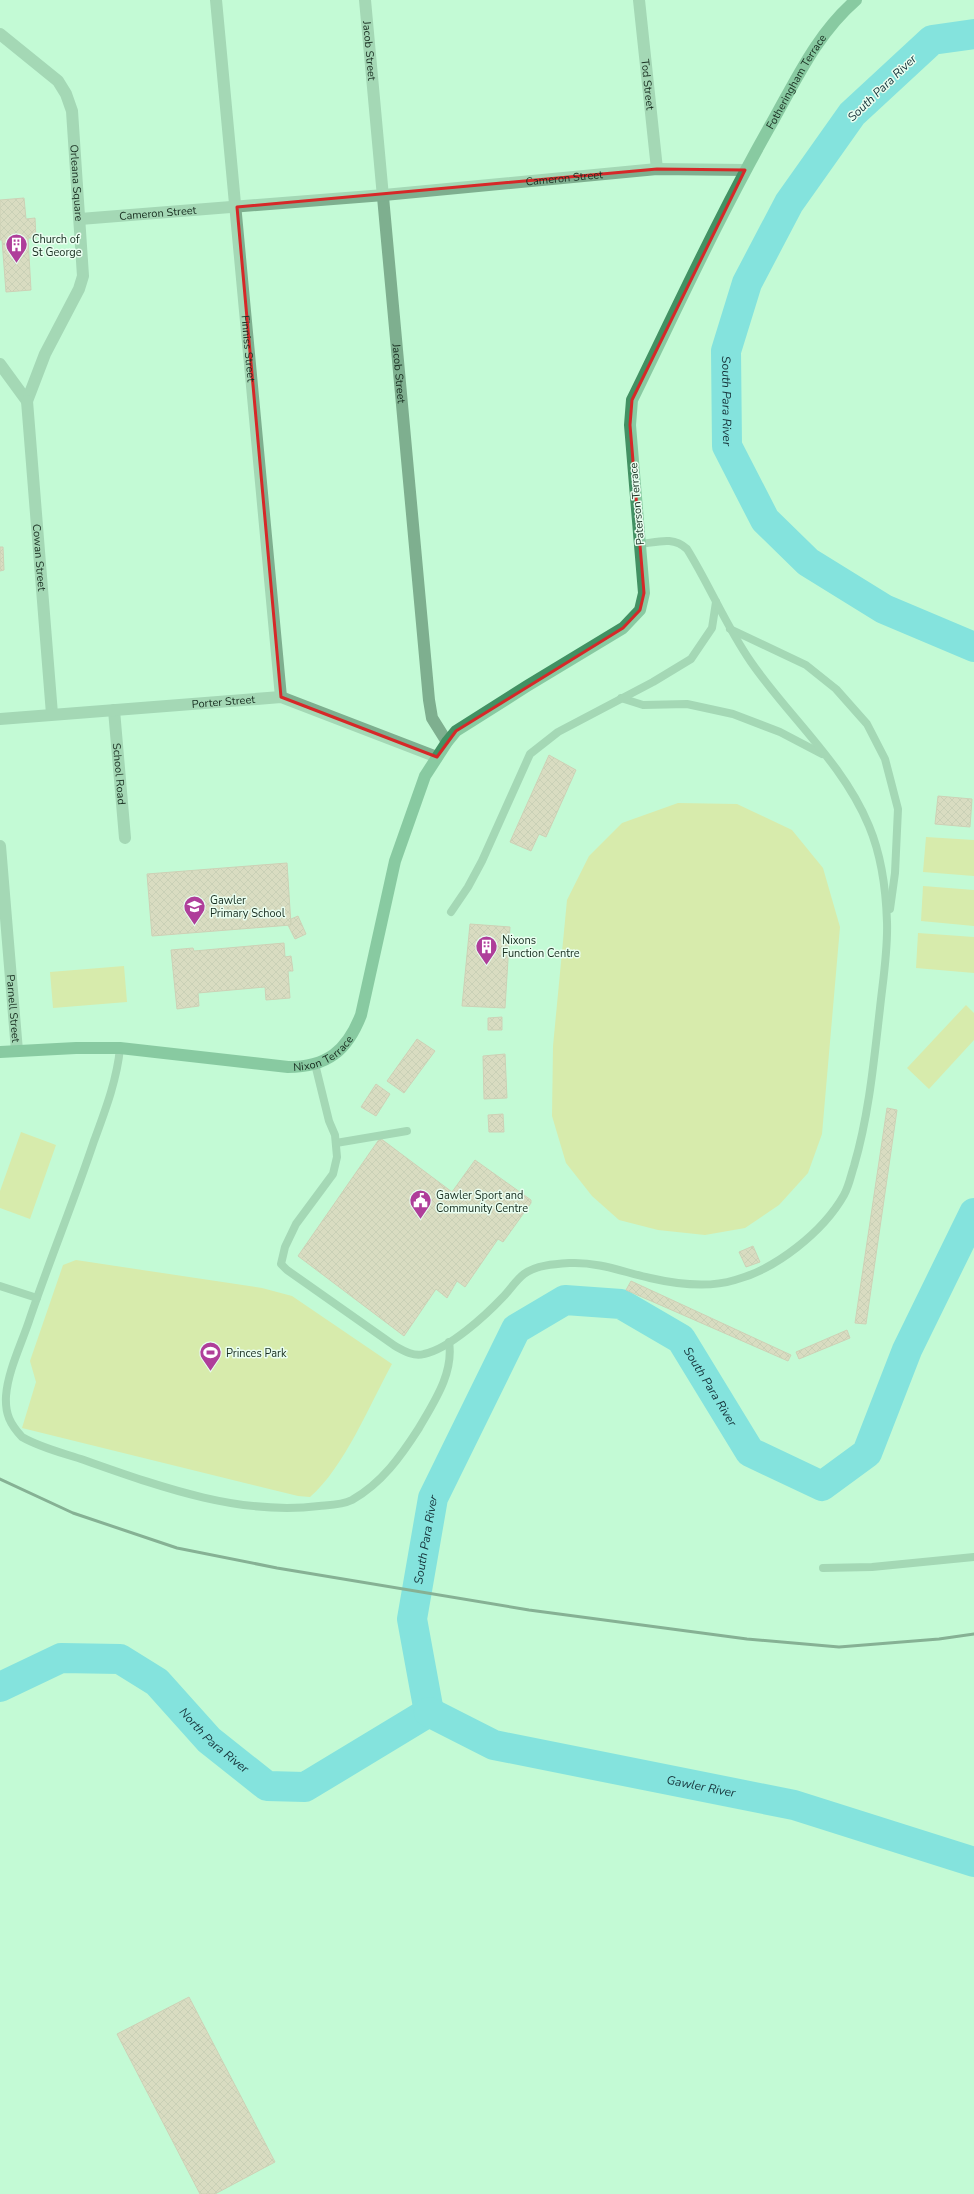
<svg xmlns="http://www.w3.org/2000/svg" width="974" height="2194" font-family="'Nunito Sans',sans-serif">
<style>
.pitch{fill:#f0d97a}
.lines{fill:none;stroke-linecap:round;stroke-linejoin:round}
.river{stroke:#38c8e6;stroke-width:30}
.building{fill:url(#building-cross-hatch);stroke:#d99f8f}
.lane{stroke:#7eaf8f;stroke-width:8}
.street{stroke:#7eaf8f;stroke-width:12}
.secondary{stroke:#429163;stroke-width:12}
.rail{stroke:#3c5946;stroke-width:3}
.marked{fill:none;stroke:#d62828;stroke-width:3;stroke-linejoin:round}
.labels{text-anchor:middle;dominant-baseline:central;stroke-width:3;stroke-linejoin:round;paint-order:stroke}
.street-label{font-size:11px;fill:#192f21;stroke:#e9fef0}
.poi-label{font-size:11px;fill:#192f21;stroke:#e9fef0;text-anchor:start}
.water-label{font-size:12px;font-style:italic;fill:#16333a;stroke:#e9fef0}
</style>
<defs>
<pattern id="building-cross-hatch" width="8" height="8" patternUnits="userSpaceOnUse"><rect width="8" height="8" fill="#f4b8a8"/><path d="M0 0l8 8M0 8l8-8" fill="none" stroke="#d19e90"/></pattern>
</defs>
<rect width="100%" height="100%" fill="#c3fad6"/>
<!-- pitch -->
<g class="pitch">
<path d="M678,803L737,804L792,830L823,868L840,927L822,1134L808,1173L779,1205L745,1228L705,1235L658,1230L619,1220L592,1196L566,1163L552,1116L553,1046L567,900L589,856L622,823Z"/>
<path d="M926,837L974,840V876L923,872Z"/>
<path d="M923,886L974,890V926L921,921Z"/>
<path d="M918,933L974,937V973L916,968Z"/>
<path d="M124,966L127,1002L53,1008L50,972Z"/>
<path d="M966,1005L974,1013V1040L929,1089L907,1068Z"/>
<path d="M21,1132L56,1145L30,1219L0,1208V1191Z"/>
<path d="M76,1260L262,1288L292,1296L392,1364C370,1404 344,1468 310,1497L298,1496L22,1428L36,1382L30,1361L63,1265Z"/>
</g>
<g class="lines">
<!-- river -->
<g class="river">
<path id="s1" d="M974,34L932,40L852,114L789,203L747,283L726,351L727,446L765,520L808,562L884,609L974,647"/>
<path id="s2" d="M0,1687L61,1658L120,1659L157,1682L209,1740L267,1786L305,1787L429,1712"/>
<path id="s3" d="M429,1712L412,1619L433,1498L516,1329L565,1300L621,1304L681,1339L750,1452L822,1486L867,1453L907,1350L974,1213"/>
<path id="s4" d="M429,1712L494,1745L794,1805L974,1862"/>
</g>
</g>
<!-- building -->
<g class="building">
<path d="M24,198L26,219L35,218L36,238H28L31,290L6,292L2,240H0V200Z"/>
<path d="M0,547H3L4,570L0,571Z"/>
<path d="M549,755L576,770L546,837L539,834L531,851L510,842Z"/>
<path d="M938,796L972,799L970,827L935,824Z"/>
<path d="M287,863L291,925L152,936L147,874Z"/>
<path d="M298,916L306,934L295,939L288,925H291V919Z"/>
<path d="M470,924L510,927L505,1008L462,1006Z"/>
<path d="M284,943L285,957L291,956L293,971H288L290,998L266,1000L265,987L198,993L199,1006L177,1009L171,950L193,948L194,951Z"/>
<path d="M502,1017V1030H488V1018Z"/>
<path d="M417,1039L435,1051L404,1093L387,1081Z"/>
<path d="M505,1054L507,1098L484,1099L483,1056Z"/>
<path d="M376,1084L390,1094L376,1116L361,1107Z"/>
<path d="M887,1108L897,1110L866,1324L855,1323Z"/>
<path d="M503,1114L504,1132H489L488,1115Z"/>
<path d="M380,1138L452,1192L475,1160L531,1200V1203L503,1242L498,1239L465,1287L457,1281L447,1298L436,1289L404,1336L298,1256Z"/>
<path d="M753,1246L760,1262L746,1267L739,1252Z"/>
<path d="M631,1281L791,1355L788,1361L626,1290Z"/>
<path d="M847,1330L850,1338L799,1359L796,1352Z"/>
<path d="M189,1997L275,2162L215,2194H200L117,2034Z"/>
</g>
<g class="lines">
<!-- lane -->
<g class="lane">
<path d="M730,629L806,665L836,689L867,724L885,759L898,809L895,873L890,909"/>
<path d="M621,698L643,705L687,704L733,714L780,732L822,754"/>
<path d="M451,912L468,887L482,861L530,754L558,732L653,682L691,659L712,628L716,602"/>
<path d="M120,1048C117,1080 105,1111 94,1141C74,1201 50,1259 30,1318C22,1343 8,1370 6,1396C5,1414 10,1424 22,1437C41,1448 63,1453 84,1460C158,1486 239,1516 319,1506C330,1505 342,1505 352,1500C382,1483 401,1456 419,1428C434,1402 454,1373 449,1342"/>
<path d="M315,1064L329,1121L335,1135L337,1157L333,1174L296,1224L285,1247L281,1264L287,1270L395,1346C404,1351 414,1357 424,1354C449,1349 486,1315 503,1297C510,1290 516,1280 524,1274C536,1265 556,1264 571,1263C599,1262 623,1272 650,1278C676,1284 709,1288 735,1280C776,1269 823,1232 844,1195C849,1186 851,1175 854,1166C869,1115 874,1060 880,1008C883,980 888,950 887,922C886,889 882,857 869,826C843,763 789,717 751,662C726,626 710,586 687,549C673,536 658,542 641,544"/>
<path d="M336,1143L407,1131"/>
<path d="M0,1286L37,1298"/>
<path d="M823,1568L872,1567L974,1557"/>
</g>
<!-- street -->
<g class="street">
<path id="s5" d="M216,0L281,697"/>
<path id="s6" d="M365,0L429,700L432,718L447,742"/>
<path id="s7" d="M639,0L657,169"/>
<path id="s8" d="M0,34L58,81L66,94L72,111L83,276L79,289L45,354L27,401L0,364"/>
<path id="s9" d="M80,219L384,195L657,169L745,170"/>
<path id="s10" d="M27,401L52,714"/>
<path id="s11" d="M114,710L125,838"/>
<path id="s12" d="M0,719L281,697L437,757"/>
<path id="s13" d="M0,846L17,1051"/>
</g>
<!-- secondary -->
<path class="secondary" id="s14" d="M0,1052L76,1048H120L288,1067C327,1067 347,1051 361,1015L395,861L425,776L447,742L456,731L527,686L623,628L640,610L644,593L630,425L632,400C678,306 722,210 774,119C798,76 818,33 856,0"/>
<!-- rail -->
<path class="rail" d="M0,1479L73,1513L177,1548L277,1568L529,1610L747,1639L839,1647L939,1639L974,1634"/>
</g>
<!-- marked area -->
<path d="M0 0H974V2194H0ZM657,169L745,170L632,400L630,425L644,593L640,610L623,628L456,731L437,757L281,697L237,207Z" fill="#c3fad6" fill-opacity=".55" fill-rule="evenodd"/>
<path class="marked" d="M657,169L745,170L632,400L630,425L644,593L640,610L623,628L456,731L437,757L281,697L237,207Z"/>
<!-- icons -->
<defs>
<symbol id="building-pin" viewBox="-11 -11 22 30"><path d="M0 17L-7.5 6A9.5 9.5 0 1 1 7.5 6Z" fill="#af3e9a" stroke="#e9fef0"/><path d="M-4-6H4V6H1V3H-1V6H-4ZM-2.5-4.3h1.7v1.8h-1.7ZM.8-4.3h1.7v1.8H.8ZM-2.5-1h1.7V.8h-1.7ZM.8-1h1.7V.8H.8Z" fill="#fff"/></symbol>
<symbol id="school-pin" viewBox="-11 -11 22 30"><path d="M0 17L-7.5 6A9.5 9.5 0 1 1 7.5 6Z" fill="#af3e9a" stroke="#e9fef0"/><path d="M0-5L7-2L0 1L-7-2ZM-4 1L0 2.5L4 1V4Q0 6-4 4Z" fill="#fff"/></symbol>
<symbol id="civic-pin" viewBox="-11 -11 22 30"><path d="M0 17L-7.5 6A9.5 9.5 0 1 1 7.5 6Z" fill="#af3e9a" stroke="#e9fef0"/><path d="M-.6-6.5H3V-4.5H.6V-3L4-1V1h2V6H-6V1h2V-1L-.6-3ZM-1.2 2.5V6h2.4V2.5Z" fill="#fff"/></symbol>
<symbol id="stadium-pin" viewBox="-11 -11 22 30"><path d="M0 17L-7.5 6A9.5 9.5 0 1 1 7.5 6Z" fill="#af3e9a" stroke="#e9fef0"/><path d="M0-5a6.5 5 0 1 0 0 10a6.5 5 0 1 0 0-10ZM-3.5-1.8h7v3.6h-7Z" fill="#fff"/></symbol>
</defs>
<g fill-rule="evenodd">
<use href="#building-pin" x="4" y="232" width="25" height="34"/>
<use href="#school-pin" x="182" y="894" width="25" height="34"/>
<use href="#building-pin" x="474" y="934" width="25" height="34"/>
<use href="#civic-pin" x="408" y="1188" width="25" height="34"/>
<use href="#stadium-pin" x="198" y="1340" width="25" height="34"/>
</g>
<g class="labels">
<!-- street labels -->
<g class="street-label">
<text stroke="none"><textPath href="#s6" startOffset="51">Jacob Street</textPath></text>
<text stroke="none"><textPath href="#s14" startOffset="1479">Fotheringham Terrace</textPath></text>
<text stroke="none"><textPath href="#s7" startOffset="85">Tod Street</textPath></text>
<text stroke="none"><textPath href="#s9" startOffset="486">Cameron Street</textPath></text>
<text stroke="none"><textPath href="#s8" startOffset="180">Orleana Square</textPath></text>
<text stroke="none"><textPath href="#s9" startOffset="78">Cameron Street</textPath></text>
<text stroke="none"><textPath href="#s5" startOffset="350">Finniss Street</textPath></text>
<text stroke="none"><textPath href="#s6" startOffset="375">Jacob Street</textPath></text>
<text transform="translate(637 504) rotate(-95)">Paterson Terrace</text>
<text stroke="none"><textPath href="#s10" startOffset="157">Cowan Street</textPath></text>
<text stroke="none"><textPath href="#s12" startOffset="224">Porter Street</textPath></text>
<text stroke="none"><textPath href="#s11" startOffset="64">School Road</textPath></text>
<text stroke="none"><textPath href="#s13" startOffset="163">Parnell Street</textPath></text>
<text stroke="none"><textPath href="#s14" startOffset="328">Nixon Terrace</textPath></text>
</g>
<!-- poi labels -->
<g class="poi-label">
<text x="32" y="239">Church of<tspan x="32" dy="13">St George</tspan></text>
<text x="210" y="900">Gawler<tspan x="210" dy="13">Primary School</tspan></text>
<text x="502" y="940">Nixons<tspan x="502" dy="13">Function Centre</tspan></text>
<text x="436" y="1195">Gawler Sport and<tspan x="436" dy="13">Community Centre</tspan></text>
<text x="226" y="1353">Princes Park</text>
</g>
<!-- water labels -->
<g class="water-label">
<text transform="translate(882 88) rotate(-44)">South Para River</text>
<text stroke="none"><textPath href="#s1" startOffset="472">South Para River</textPath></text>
<text stroke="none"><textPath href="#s3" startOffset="644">South Para River</textPath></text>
<text stroke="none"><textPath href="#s3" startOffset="175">South Para River</textPath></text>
<text stroke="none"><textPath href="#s2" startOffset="252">North Para River</textPath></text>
<text stroke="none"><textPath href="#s4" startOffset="284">Gawler River</textPath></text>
</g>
</g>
</svg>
